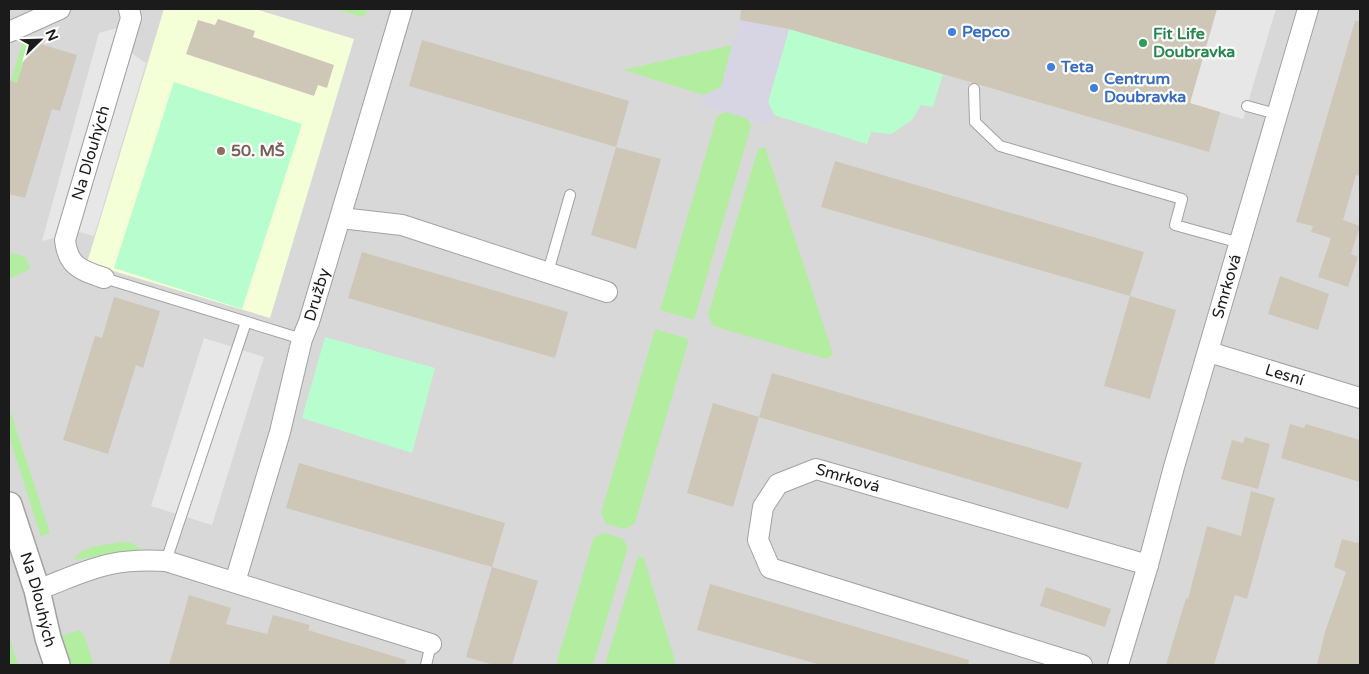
<svg xmlns="http://www.w3.org/2000/svg" width="1369" height="674" font-family="'Varela Round',sans-serif">
<style>
.residential{fill:#d9d8d8}
.education{fill:#f5ffd7}
.grass{fill:#b3eda0}
.park{fill:#b7fdcd}
.parking{fill:#e7e7e7}
.plaza{fill:#d7d4e3}
.building{fill:#cec7b8}
.lines{fill:none;stroke-linecap:round;stroke-linejoin:round}
.service-casing{stroke:#a2a2a2;stroke-width:12}
.minor-casing{stroke:#a2a2a2;stroke-width:22}
.tertiary-casing{stroke:#a2a2a2;stroke-width:28}
.service{stroke:#fff;stroke-width:10}
.minor{stroke:#fff;stroke-width:20}
.tertiary{stroke:#fff;stroke-width:25}
.shop-dot{fill:#3f7fe0;stroke:#fff;stroke-width:2}
.leisure-dot{fill:#2e9e5b;stroke:#fff;stroke-width:2}
.education-dot{fill:#8d6e63;stroke:#fff;stroke-width:2}
.labels{text-anchor:middle;dominant-baseline:central;stroke-width:4.5;stroke-linejoin:round;paint-order:stroke}
.shop-label{font-size:16px;font-weight:bold;fill:#366cbe;stroke:#fff;text-anchor:start}
.leisure-label{font-size:16px;font-weight:bold;fill:#27864d;stroke:#fff;text-anchor:start}
.education-label{font-size:16px;font-weight:bold;fill:#785e54;stroke:#fff;text-anchor:start}
.street-label{font-size:16px;fill:#1b1b1b;stroke:#fff}
</style>
<rect width="100%" height="100%" fill="#eeecdf"/>
<!-- residential -->
<rect class="residential" x="9" y="9" width="1351" height="656"/>
<!-- education -->
<path class="education" d="M164,9H255L354,39L270,318L87,263Z"/>
<!-- grass -->
<g class="grass">
<path d="M334,9H367L364,17Z"/>
<path d="M30,41L17,83L11,81L22,44Z"/>
<path d="M732,45L721,87L704,95L623,70Z"/>
<path d="M725,112L747,118L751,126L694,320L660,310L717,116Z"/>
<path d="M765,147L833,354L827,359L713,326L708,315L758,149Z"/>
<path d="M9,252L26,257L30,269L9,279Z"/>
<path d="M655,329L689,339L635,523L625,529L606,524L601,513Z"/>
<path d="M9,407L50,533L41,537L9,436Z"/>
<path d="M604,533L622,538L628,547L593,665H556L594,537Z"/>
<path d="M120,542L131,543L139,547L140,550L74,560C80,545 107,545 120,542Z"/>
<path d="M638,556L644,558L676,665H605Z"/>
<path d="M79,630L83,633L94,665H72L62,636Z"/>
<path d="M9,636L18,665H9Z"/>
</g>
<!-- park -->
<g class="park">
<path d="M789,29L943,74L933,107L921,105L912,120L891,134L871,132L867,144L774,115L768,102Z"/>
<path d="M174,82L302,124L242,309L114,268Z"/>
<path d="M325,337L435,368L412,453L302,418Z"/>
</g>
<!-- parking -->
<g class="parking">
<path d="M1216,9H1276L1243,119L1189,103Z"/>
<path d="M117,28L130,52L146,63L94,236L79,232L42,241L99,33Z"/>
<path d="M204,338L264,357L212,525L151,506Z"/>
</g>
<!-- plaza -->
<path class="plaza" d="M741,15L789,29L768,102L774,115L771,125L702,105L704,95L721,87Z"/>
<!-- building -->
<g class="building">
<path d="M741,9H1217L1190,103L1220,112L1209,152L789,29L740,20Z"/>
<path d="M218,19L255,31L253,37L334,65L327,88L318,85L314,96L186,54L198,20L215,25Z"/>
<path d="M1355,21H1360V176L1356,175L1343,220L1360,226L1351,254L1358,257L1348,287L1318,277L1331,238L1311,232L1313,226L1296,222Z"/>
<path d="M422,40L629,101L616,147L409,86Z"/>
<path d="M30,41L77,55L60,111L52,109L25,198L9,194V80L17,83Z"/>
<path d="M616,147L661,159L636,249L591,235Z"/>
<path d="M835,161L1144,252L1130,296L821,207Z"/>
<path d="M362,252L568,312L555,358L348,298Z"/>
<path d="M1280,276L1329,294L1318,330L1268,314Z"/>
<path d="M1130,296L1176,310L1150,399L1104,386Z"/>
<path d="M114,297L160,311L143,368L136,365L108,454L63,440L95,336L102,338Z"/>
<path d="M772,373L1082,463L1068,509L759,417Z"/>
<path d="M713,403L759,417L733,507L687,493Z"/>
<path d="M1290,424L1304,428L1306,424L1360,440V482L1281,458Z"/>
<path d="M1245,437L1270,444L1258,489L1221,479L1232,440L1243,443Z"/>
<path d="M299,463L505,523L492,567L286,508Z"/>
<path d="M1251,491L1275,498L1247,599L1235,595L1214,665H1166L1186,598L1188,599L1207,526L1241,536Z"/>
<path d="M1342,539L1357,543L1360,542V665H1317L1325,632L1346,572L1334,567Z"/>
<path d="M492,567L538,581L512,665H494L466,657Z"/>
<path d="M710,584L969,660L968,665H821L697,630Z"/>
<path d="M1046,587L1111,609L1105,627L1040,606Z"/>
<path d="M189,595L231,608L226,624L267,634L273,615L310,625L308,630L406,660L405,665H169Z"/>
</g>
<g class="lines">
<defs>
<g id="service">
<path d="M974,89L975,122L1000,146L1182,199L1175,225L1240,243"/>
<path d="M1247,106L1276,114"/>
<path d="M548,272L570,195"/>
<path d="M104,278L302,339"/>
<path d="M166,561L246,322"/>
<path d="M426,665L431,644"/>
</g>
<g id="minor">
<path d="M9,32L60,9"/>
<path d="M341,218L402,225L607,292"/>
<path id="s1" d="M104,278C81,270 68,267 65,240L131,18L129,9"/>
<path id="s2" d="M1209,352L1360,398"/>
<path id="s3" d="M235,582L280,432L302,339L309,322L402,9"/>
<path d="M37,590C62,581 86,569 111,564C130,560 148,560 166,561L431,644"/>
<path id="s4" d="M1082,665L770,568L758,540L763,507L778,484L816,469L1148,565"/>
<path id="s5" d="M1118,665L1148,565L1174,467L1308,9"/>
</g>
<g id="tertiary">
<path id="s6" d="M9,505L37,590L48,638L57,665"/>
</g>
</defs>
<!-- service casing -->
<use href="#service" class="service-casing"/>
<!-- minor casing -->
<use href="#minor" class="minor-casing"/>
<!-- tertiary casing -->
<use href="#tertiary" class="tertiary-casing"/>
<!-- service -->
<use href="#service" class="service"/>
<!-- minor -->
<use href="#minor" class="minor"/>
<!-- tertiary -->
<use href="#tertiary" class="tertiary"/>
</g>
<!-- markers -->
<g class="shop-dot">
<circle cx="952" cy="32" r="5"/>
<circle cx="1051" cy="67" r="5"/>
<circle cx="1094" cy="88" r="5"/>
</g>
<circle class="leisure-dot" cx="1143" cy="43" r="5"/>
<circle class="education-dot" cx="221" cy="151" r="5"/>
<g class="labels">
<!-- shop labels -->
<g class="shop-label">
<text x="962" y="32">Pepco</text>
<text x="1061" y="67">Teta</text>
<text x="1104" y="79">Centrum<tspan x="1104" dy="18">Doubravka</tspan></text>
</g>
<!-- leisure labels -->
<g class="leisure-label">
<text x="1153" y="34">Fit Life<tspan x="1153" dy="18">Doubravka</tspan></text>
</g>
<!-- education labels -->
<g class="education-label">
<text x="231" y="151">50. MŠ</text>
</g>
<!-- street labels -->
<g class="street-label">
<text stroke="none"><textPath href="#s1" startOffset="150">Na Dlouhých</textPath></text>
<text stroke="none"><textPath href="#s5" startOffset="394">Smrková</textPath></text>
<text stroke="none"><textPath href="#s3" startOffset="299">Družby</textPath></text>
<text stroke="none"><textPath href="#s2" startOffset="79">Lesní</textPath></text>
<text stroke="none"><textPath href="#s4" startOffset="492">Smrková</textPath></text>
<text stroke="none"><textPath href="#s6" startOffset="99">Na Dlouhých</textPath></text>
</g>
</g>
<!-- border -->
<rect width="1369" height="674" fill="none" stroke="#1b1b1b" stroke-width="20"/>
<!-- north arrow -->
<g transform="translate(40 40) rotate(67)" stroke="#ffffff" stroke-width="4" paint-order="stroke">
<path d="M0-4L9 19L0 12L-9 19Z" fill="#1b1b1b"/>
<text y="-8" font-size="14" font-weight="bold" text-anchor="middle" fill="#1b1b1b">N</text>
</g>
</svg>
